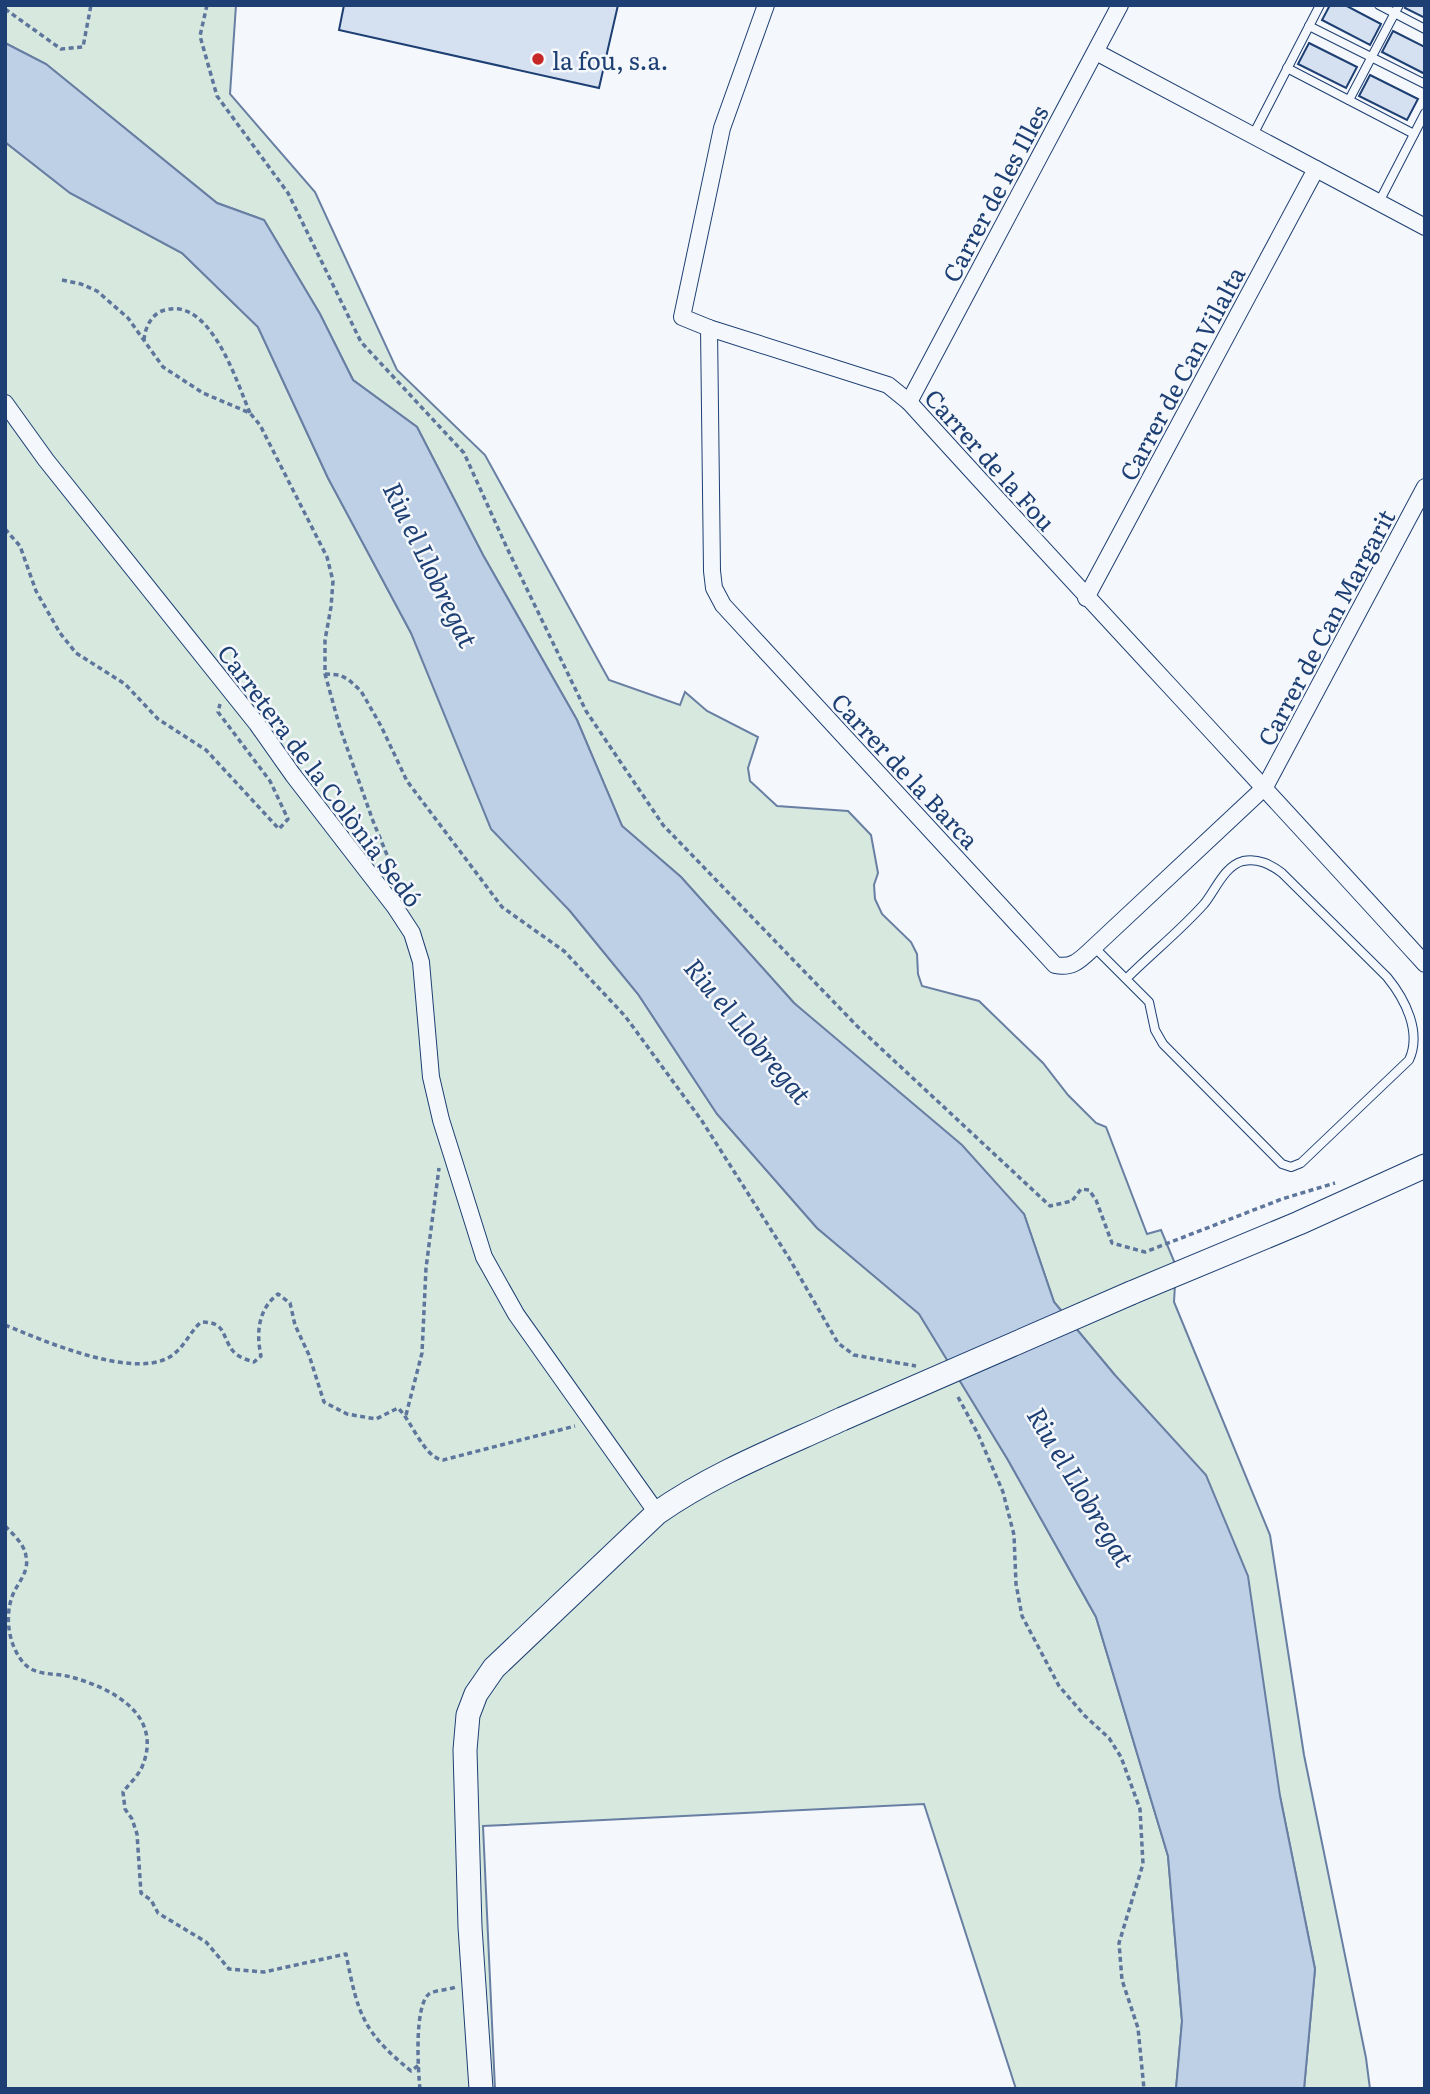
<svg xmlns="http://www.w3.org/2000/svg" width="1430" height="2094" font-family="Literata,serif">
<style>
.green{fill:#d7e8df;stroke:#687fa3;stroke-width:2}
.water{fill:#bed0e5;stroke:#687fa3;stroke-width:2}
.building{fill:#d5e0f0;stroke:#1d3f73;stroke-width:2}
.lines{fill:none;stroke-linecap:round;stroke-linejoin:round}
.lane-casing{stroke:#1d3f73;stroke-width:10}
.street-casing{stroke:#1d3f73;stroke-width:18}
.secondary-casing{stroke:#1d3f73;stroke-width:25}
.path{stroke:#5e769c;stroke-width:3.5;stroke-dasharray:5 3.5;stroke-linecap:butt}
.lane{stroke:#f4f7fb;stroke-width:8}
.street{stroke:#f4f7fb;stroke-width:16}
.secondary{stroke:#f4f7fb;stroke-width:23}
.secondary-bridge-casing{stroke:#1d3f73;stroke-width:25;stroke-linecap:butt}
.secondary-bridge{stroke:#f4f7fb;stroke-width:23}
.poi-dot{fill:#c62828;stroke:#f4f7fb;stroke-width:2.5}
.labels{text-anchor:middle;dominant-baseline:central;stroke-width:5;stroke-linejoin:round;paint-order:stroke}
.poi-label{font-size:24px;fill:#1d3f73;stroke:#f4f7fb;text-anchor:start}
.street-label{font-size:24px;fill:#1d3f73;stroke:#f4f7fb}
.water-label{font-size:26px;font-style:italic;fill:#1d3f73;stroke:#f4f7fb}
</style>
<rect width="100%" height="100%" fill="#f4f7fb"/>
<!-- green -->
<g class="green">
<path d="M5,5H236L230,94L315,192L397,370L485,455L609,680L680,705L685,692L707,711L758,737L748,768L750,781L777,806L848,811L871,835L878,873L874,885L875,899L882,914L911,942L917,954L918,974L922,986L979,1001L1043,1063L1068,1095L1096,1123L1106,1127L1147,1234L1161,1230L1176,1266L1174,1302L1270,1535L1304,1755L1366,2058L1370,2089H1304L1315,1969L1280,1796L1114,1374L1054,1302L1024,1214L794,1003L681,877L622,826L577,720L483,555L417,427L353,380L320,314L264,220L217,203L46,64L5,43Z"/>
<path d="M5,142L70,193L182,253L258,327L328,478L411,633L570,911L638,994L717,1114L817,1228L919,1313L1008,1460L1096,1617L1168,1856L1182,2021L1176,2089H1016L924,1804L483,1826L495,2089H5Z"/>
</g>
<!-- water -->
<path class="water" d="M5,43L46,64L217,203L264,220L320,314L353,380L417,427L483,555L577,720L622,826L681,877L794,1003L962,1145L1024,1214L1054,1302L1114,1374L1206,1475L1248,1576L1280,1796L1315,1969L1304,2089H1176L1182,2021L1168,1856L1096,1617L1008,1460L919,1314L817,1228L717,1114L638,994L570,911L491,829L411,633L328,478L258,327L182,253L70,193L5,142Z"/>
<!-- building -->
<g class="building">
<path d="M344,5H618L599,88L339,30Z"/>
<path d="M1330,5H1345L1381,24L1370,45L1322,20Z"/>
<path d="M1406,5H1425V18L1405,8Z"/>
<path d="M1393,31L1425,47V74L1382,52Z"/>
<path d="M1309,43L1357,67L1346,88L1298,64Z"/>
<path d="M1370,75L1418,99L1407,120L1359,96Z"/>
</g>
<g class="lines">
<defs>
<g id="lane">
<path d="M1379,5L1425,29"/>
<path d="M1309,26L1425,84"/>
<path d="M1287,68L1414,134"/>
<path d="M1349,100L1399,5"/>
<path d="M1253,135L1320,5"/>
<path d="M1379,202L1425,113"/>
<path d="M1094,947L1149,1002L1155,1030L1163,1044L1282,1164L1291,1167L1301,1163L1409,1060C1422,1032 1405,999 1387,977L1282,873C1270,864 1258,858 1243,861C1224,866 1215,891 1204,904C1180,931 1151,954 1126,979"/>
</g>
<g id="street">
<path d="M766,5L722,128L682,317L709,328L888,385L909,402C1080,591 1254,775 1425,964"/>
<path d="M1096,52L1425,227"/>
<path d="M709,328L712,571L714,588L723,605L1055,965C1073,969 1081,959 1094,947L1265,787L1425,487"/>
<path d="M909,402L1120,5"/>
<path d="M5,403L46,460L257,724L293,775L395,907L412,933L421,962L431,1077L441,1120L484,1257L516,1314L657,1513"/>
<path d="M1086,598L1316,169"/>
</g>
<g id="secondary">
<path d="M1131,1293L1299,1223L1425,1166"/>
<path d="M481,2089L470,1927L465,1750L468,1715L476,1694L494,1668L657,1513C714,1473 779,1448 842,1419"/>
</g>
</defs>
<!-- lane casing -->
<use href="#lane" class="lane-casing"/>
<!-- street casing -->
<use href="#street" class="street-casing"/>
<!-- secondary casing -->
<use href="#secondary" class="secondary-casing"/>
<!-- path -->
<g class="path">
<path d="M207,5L200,36L217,96L288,193L361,342L464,453L507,548L586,711L663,825L858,1027L1050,1206L1072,1201L1081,1189L1089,1190L1096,1200L1112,1243L1145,1252L1282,1199L1335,1183"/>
<path d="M5,9L61,49L83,47L91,5"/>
<path d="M62,280L81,284L97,291L128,318L163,367L203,393L250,413L260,425L327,557L333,581L331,607L325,640V674L340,728L373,821L399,884"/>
<path d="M144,340C145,327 152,313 165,310C211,297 237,383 250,413"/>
<path d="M5,529L20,546L36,591L60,633L76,653L125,684L158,719L206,750L279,829L288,819L270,781L218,712L220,704"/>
<path d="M325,674L340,675L349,680L361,691L381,726L407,781L502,907L564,951L625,1016L702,1121L789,1258L838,1343L854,1355L916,1366"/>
<path d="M5,1325C44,1341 129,1378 168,1358C184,1349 188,1334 201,1322C227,1322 221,1336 233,1351C238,1357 247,1360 254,1362L261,1356C256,1333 258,1309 278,1294L290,1303L295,1325L309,1355L324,1402L347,1414L376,1419L398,1408C412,1421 424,1458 443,1460L575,1426"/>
<path d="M958,1397L978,1434L1003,1492L1014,1535L1016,1584L1022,1616L1059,1686L1085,1716L1109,1738L1121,1757L1140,1809L1143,1864L1119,1943L1122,1980L1138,2028L1144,2089"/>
<path d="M406,1415L422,1353L426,1268L439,1168"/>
<path d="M5,1526C14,1535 24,1544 26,1556C29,1570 21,1579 15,1590C4,1611 7,1642 22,1661C34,1677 53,1672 71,1677C112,1688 164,1715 142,1767C138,1776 129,1784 123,1792L125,1809L132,1819L137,1834L141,1893L151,1900L158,1913L206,1942L229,1969L264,1972L346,1954C358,2014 362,2031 411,2071L419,2065"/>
<path d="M420,2089C418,2070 414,2006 429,1994C435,1990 448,1990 456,1987"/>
</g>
<!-- lane -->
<use href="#lane" class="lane"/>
<!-- street -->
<use href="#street" class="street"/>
<!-- secondary -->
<use href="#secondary" class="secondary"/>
<defs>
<path id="secondary-bridge" d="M842,1419L1131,1293"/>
</defs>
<!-- secondary-bridge casing -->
<use href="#secondary-bridge" class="secondary-bridge-casing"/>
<!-- secondary-bridge -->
<use href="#secondary-bridge" class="secondary-bridge"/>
</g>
<!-- markers -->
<circle class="poi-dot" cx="538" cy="59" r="7"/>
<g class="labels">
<!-- poi labels -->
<g class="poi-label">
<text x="552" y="59">la fou, s.a.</text>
</g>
<!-- street labels -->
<g class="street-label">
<text transform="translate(994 193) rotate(-62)">Carrer de les Illes</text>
<text transform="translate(1181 373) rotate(-62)">Carrer de Can Vilalta</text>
<text transform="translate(991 459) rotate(48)">Carrer de la Fou</text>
<text transform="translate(1325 627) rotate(-62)">Carrer de Can Margarit</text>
<text transform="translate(906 770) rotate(47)">Carrer de la Barca</text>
<text transform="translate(321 775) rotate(53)">Carretera de la Colònia Sedó</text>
</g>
<!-- water labels -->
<g class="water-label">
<text transform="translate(432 564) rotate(64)">Riu el Llobregat</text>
<text transform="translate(749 1030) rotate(50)">Riu el Llobregat</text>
<text transform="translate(1082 1486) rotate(59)">Riu el Llobregat</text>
</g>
</g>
<!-- border -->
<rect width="1430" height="2094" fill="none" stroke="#1d3f73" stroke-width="14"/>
</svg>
